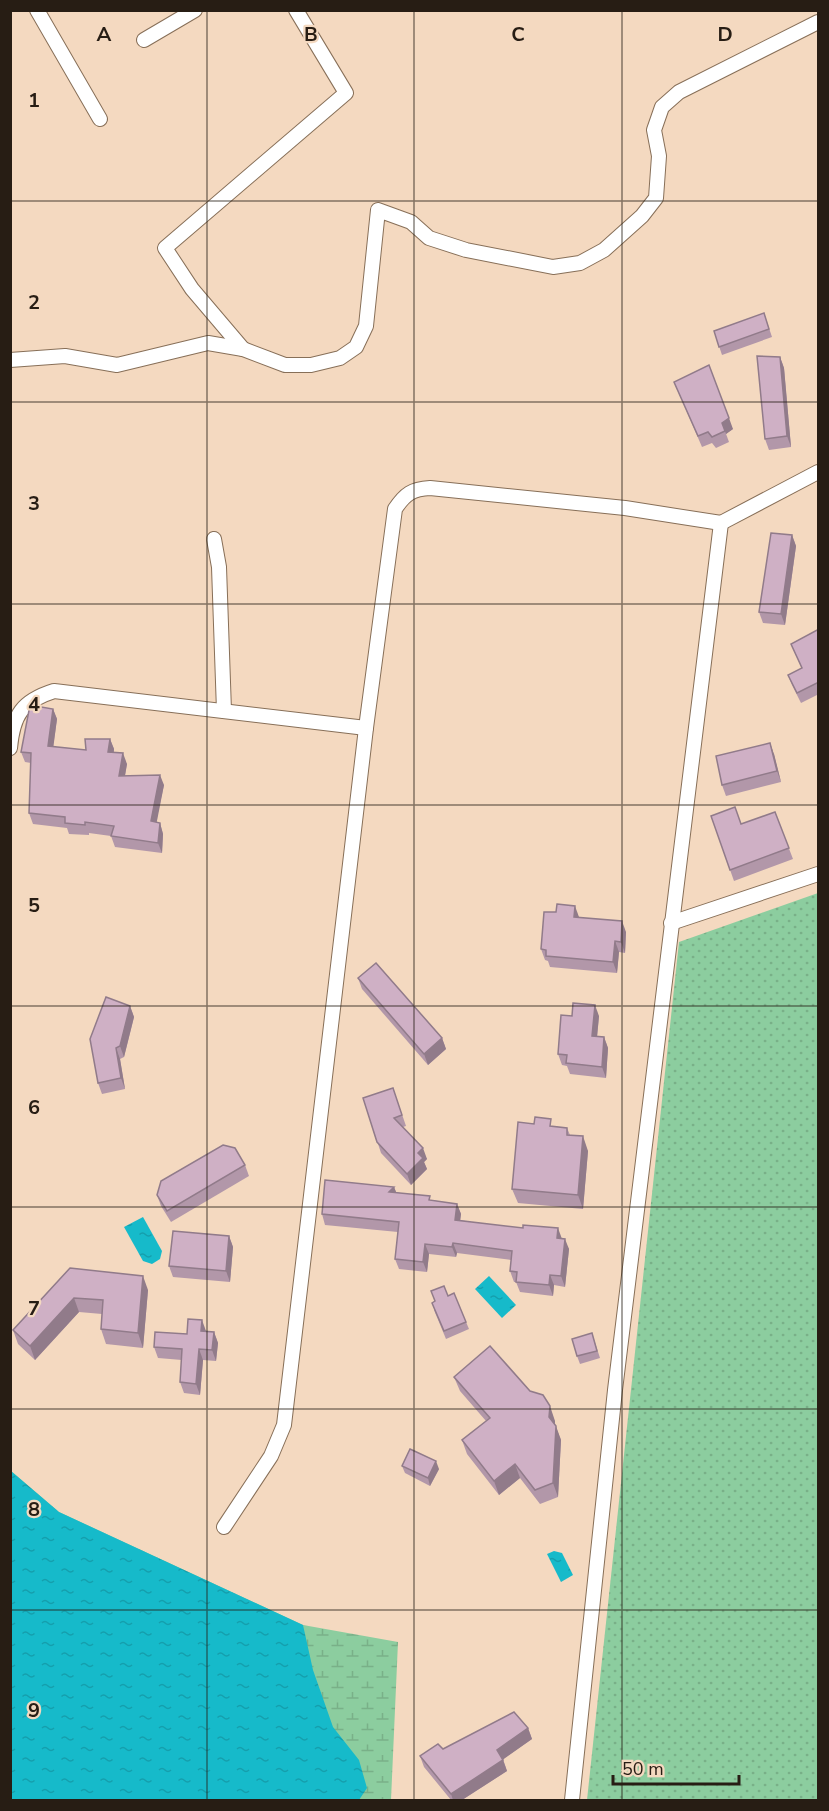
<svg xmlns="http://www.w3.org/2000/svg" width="829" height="1811" font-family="'Nunito Sans',sans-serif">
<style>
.grass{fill:url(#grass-dots)}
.wetland{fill:url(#wetland-marsh)}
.water{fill:url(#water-ripples)}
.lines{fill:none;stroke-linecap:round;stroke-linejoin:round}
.street-casing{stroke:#876f58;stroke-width:16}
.street{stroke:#fff;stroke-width:14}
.wall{fill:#b297a9}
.shaded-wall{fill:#917b8a}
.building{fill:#cfb0c5;stroke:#917b8a;stroke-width:1.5}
.grid{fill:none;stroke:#271d14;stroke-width:1.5;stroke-opacity:0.55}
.grid-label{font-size:20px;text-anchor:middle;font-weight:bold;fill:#271d14;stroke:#f4d9c0;stroke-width:4.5;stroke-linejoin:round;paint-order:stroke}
</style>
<defs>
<pattern id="grass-dots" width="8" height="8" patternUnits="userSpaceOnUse" patternTransform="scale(1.5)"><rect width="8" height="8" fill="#8ccd9f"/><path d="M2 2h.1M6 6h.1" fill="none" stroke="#79b088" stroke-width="1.8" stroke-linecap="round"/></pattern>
<pattern id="wetland-marsh" width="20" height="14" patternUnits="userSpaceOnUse" patternTransform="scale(1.5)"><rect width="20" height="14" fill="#8ccd9f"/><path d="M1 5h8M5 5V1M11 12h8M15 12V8" fill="none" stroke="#79b088"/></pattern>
<pattern id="water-ripples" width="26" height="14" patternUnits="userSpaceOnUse" patternTransform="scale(1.5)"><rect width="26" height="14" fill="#16baca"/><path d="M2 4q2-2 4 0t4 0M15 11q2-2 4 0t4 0" fill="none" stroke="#149fad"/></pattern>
</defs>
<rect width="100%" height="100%" fill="#f4d9c0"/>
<!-- grass -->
<path class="grass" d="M818,893V1800H587L679,942Z"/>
<!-- wetland -->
<path class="wetland" d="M11,1471L59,1512L303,1625L398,1642L391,1800H181Z"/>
<!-- water -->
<g class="water">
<path d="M143,1217L162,1251L160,1259L152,1264L143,1261L124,1227Z"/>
<path d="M489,1276L516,1305L502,1318L475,1289Z"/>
<path d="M11,1471L59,1512L303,1625L313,1670L333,1727L359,1760L367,1788L359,1800H11Z"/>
<path d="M554,1551L562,1553L573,1575L561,1582L547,1554Z"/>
</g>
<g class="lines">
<defs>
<g id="street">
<path d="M37,10L100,119"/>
<path d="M144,40L195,10"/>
<path d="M243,349L192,289L165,248L346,93L296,10"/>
<path d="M10,360L65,356L117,365L208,343L243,349L285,365H311L340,358L356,347L366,326L378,210L411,222L429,238L466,250L553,267L580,263L604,250L642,216L656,198L659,156L654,130L662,107L679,92L818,22"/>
<path d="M721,523L818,472"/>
<path d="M214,539L219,567L224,711"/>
<path d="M10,748C13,715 22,701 54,691L366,728"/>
<path d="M671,923L818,874"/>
<path d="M224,1527L271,1456L284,1425L366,728L395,509C405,494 412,489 430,488L625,508L721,523L615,1390L572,1800"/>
</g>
</defs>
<!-- street casing -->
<use href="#street" class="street-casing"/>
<!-- street -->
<use href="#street" class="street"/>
</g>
<!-- wall -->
<g class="wall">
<path d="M764,313L772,337L722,355L714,331Z"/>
<path d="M780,357L784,368L791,447L769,450L765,439Z"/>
<path d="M674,382L733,429L726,434L729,442L716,448L712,443L702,447Z"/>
<path d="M792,535L796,546L785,625L763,623L759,612Z"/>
<path d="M819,629V694L801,703L792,685L788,675L802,668L791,644Z"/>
<path d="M53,709L57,719L53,747L86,750L110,739L114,749V752L127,764L125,776L164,785L156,822L160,823L163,834L162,853L115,847L111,836L89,833V835L69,834L67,828L33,824L29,813L31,763L25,762L21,752Z"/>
<path d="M774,754L781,782L726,796L722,785Z"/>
<path d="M775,812L793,859L734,881L711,816L741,824Z"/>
<path d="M579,917L626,932L625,953L619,952L617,973L550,967L548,961L545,960L541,949Z"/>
<path d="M358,978L442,1038L446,1049L428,1065L362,989Z"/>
<path d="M130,1006L134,1017L124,1057L120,1059L125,1089L102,1094L98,1083Z"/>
<path d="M572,1016H599L597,1037H604L608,1048L606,1078L570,1074L567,1066L562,1065L558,1054Z"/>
<path d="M393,1088L406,1126L403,1127L427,1159L424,1162L427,1169L411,1185L381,1153L363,1098Z"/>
<path d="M553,1126L567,1128L570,1135L588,1151L583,1209L518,1203L512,1189Z"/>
<path d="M245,1165L249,1176L171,1222L161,1206L157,1195Z"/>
<path d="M394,1187L396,1192L431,1200L457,1204L461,1214L460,1220L562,1239L569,1249L565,1287L554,1285L553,1296L520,1292L516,1282H514L510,1271L511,1260L457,1253L456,1257L429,1254L427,1272L399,1269L395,1259L398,1232L325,1225L322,1214Z"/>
<path d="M229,1236L233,1247L230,1282L173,1277L169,1266Z"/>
<path d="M70,1268L148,1290L143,1348L106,1344L101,1329L102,1314L79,1312L35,1360L18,1344L13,1330Z"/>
<path d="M448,1296L466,1322L469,1329L446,1339L434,1310Z"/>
<path d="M206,1332H214L218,1343L216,1361L203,1360L200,1395L184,1393L180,1382L182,1360L158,1358L154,1347Z"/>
<path d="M592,1333L600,1358L580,1364L577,1356Z"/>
<path d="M454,1377L555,1421V1425L561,1440L558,1497L540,1504L520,1478L499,1495L467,1454L462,1440L486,1421L460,1391Z"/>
<path d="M402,1466L439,1469L430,1486L405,1473Z"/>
<path d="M528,1728L532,1739L503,1759L507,1771L462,1800H451L424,1767L420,1756Z"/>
</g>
<!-- shaded-wall -->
<g class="shaded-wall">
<path d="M780,357L784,368L791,447L787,436Z"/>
<path d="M729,418L733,429L726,434L729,442L722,423Z"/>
<path d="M792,535L796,546L785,625L781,614Z"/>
<path d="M53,709L57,719L52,757L48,746Z"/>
<path d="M110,739L114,749L112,763L108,752Z"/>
<path d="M770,743L774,754L781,782L777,771Z"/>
<path d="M123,753L127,764L123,786L119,776Z"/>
<path d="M160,775L164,785L155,831L151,821Z"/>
<path d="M160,823L163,834L162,853L158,843Z"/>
<path d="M575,906L579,917H574Z"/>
<path d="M622,921L626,932L625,953L621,942Z"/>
<path d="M615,941L619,952L617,973L613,962Z"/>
<path d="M595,1005L599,1016L596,1047L592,1036Z"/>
<path d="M130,1006L134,1017L124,1057L120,1046Z"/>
<path d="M604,1037L608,1048L606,1078L602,1067Z"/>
<path d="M442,1038L446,1049L428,1065L424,1054Z"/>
<path d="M116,1048L120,1059L125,1089L121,1078Z"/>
<path d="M583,1136L588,1151L583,1209L578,1195Z"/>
<path d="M423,1148L427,1159L424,1162L427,1169L411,1185L407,1174L418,1153Z"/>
<path d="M394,1187L398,1197L389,1192Z"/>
<path d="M457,1204L461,1214L459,1230L455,1220Z"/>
<path d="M558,1228L562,1239L557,1238Z"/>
<path d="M229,1236L233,1247L230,1282L226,1271Z"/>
<path d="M565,1239L569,1249L565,1287L561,1276Z"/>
<path d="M453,1243L457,1253L456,1257L452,1247Z"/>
<path d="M425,1244L429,1254L427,1272L423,1262Z"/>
<path d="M550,1275L554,1285L553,1296L549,1285Z"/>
<path d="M143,1276L148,1290L143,1348L138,1333Z"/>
<path d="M74,1298L79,1312L35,1360L30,1346Z"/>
<path d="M202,1320L206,1331L205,1342L201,1331Z"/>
<path d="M214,1332L218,1343L216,1361L212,1350Z"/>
<path d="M199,1349L203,1360L200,1395L196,1384Z"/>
<path d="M550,1406L555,1421V1431L549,1417Z"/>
<path d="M556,1426L561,1440L558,1497L553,1483Z"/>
<path d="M436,1461L439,1469L430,1486L428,1478Z"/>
<path d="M515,1464L520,1478L499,1495L494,1481Z"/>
<path d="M528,1728L532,1739L501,1761L497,1750Z"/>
<path d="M503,1760L507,1771L462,1800H453L451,1794Z"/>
</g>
<!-- building -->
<g class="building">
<path d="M764,313L769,329L719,347L714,331Z"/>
<path d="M757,356L780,357L787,436L765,439Z"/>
<path d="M709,365L729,418L722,423L725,431L712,437L708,432L698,436L674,382Z"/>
<path d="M771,533L792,535L781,614L759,612Z"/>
<path d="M819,629V682L797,693L788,675L802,668L791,644Z"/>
<path d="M30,705L53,709L48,746L86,750L85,739H110L108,752L123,753L119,776L160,775L151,821L160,823L158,843L111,836L114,826L85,822V825L65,823V817L29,813L31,753L21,752Z"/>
<path d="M770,743L777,771L722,785L716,756Z"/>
<path d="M735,807L741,824L775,812L789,848L730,870L711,816Z"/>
<path d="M557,904L575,906L574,917L622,921L621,942L615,941L613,962L546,956V950L541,949L544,912H556Z"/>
<path d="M376,963L442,1038L424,1054L358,978Z"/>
<path d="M106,997L130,1006L120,1046L116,1048L121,1078L98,1083L90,1039Z"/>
<path d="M573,1003L595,1005L592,1036L604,1037L602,1067L566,1063L567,1055L558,1054L561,1015L572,1016Z"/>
<path d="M393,1088L402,1115L394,1118L423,1148L418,1153L423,1158L407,1174L377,1142L363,1098Z"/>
<path d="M535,1117L551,1119L550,1126L567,1128V1135L583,1136L578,1195L512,1189L518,1122L534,1124Z"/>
<path d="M223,1145L235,1148L245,1165L167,1211L157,1195L161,1181Z"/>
<path d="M325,1180L394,1187L389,1192L430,1196L429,1200L457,1204L455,1220L523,1228V1225L558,1228L557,1238L565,1239L561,1276L550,1275L549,1285L516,1282L517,1272L510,1271L512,1251L453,1243L452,1247L425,1244L423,1262L395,1259L399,1222L322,1214Z"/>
<path d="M173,1231L229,1236L226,1271L169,1266Z"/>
<path d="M70,1268L143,1276L138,1333L101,1329L103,1300L74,1298L30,1346L13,1330Z"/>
<path d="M444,1286L448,1296L454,1293L466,1322L444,1331L432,1303L435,1301L431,1291Z"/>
<path d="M188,1319L202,1320L201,1331L214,1332L212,1350L199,1349L196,1384L180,1382L182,1349L154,1347L155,1332L187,1334Z"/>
<path d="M592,1333L597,1351L577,1356L572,1339Z"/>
<path d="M490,1346L530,1391L543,1395L550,1406L549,1417L556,1426L553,1483L535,1490L515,1464L494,1481L462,1440L490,1418L454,1377Z"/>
<path d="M410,1449L436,1461L428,1478L402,1466Z"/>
<path d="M514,1712L528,1728L497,1750L503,1760L451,1794L420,1756L438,1744L443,1749Z"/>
</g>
<!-- grid -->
<path class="grid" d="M207,10V1800M414,10V1800M622,10V1800M10,201H818M10,402H818M10,604H818M10,805H818M10,1006H818M10,1207H818M10,1409H818M10,1610H818"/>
<g class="grid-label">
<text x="104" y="41">A</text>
<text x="311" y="41">B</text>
<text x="518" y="41">C</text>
<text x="725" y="41">D</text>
<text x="34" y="107">1</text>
<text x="34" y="309">2</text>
<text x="34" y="510">3</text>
<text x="34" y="711">4</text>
<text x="34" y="912">5</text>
<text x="34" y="1114">6</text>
<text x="34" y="1315">7</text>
<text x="34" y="1516">8</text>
<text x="34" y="1717">9</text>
</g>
<!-- border -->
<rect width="829" height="1811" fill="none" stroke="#271d14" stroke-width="24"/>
<!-- scale -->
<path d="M613 1775v9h126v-9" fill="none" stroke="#271d14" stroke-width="3"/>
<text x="622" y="1775" font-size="18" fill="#271d14" stroke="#f4d9c0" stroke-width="4.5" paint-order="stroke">50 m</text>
</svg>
